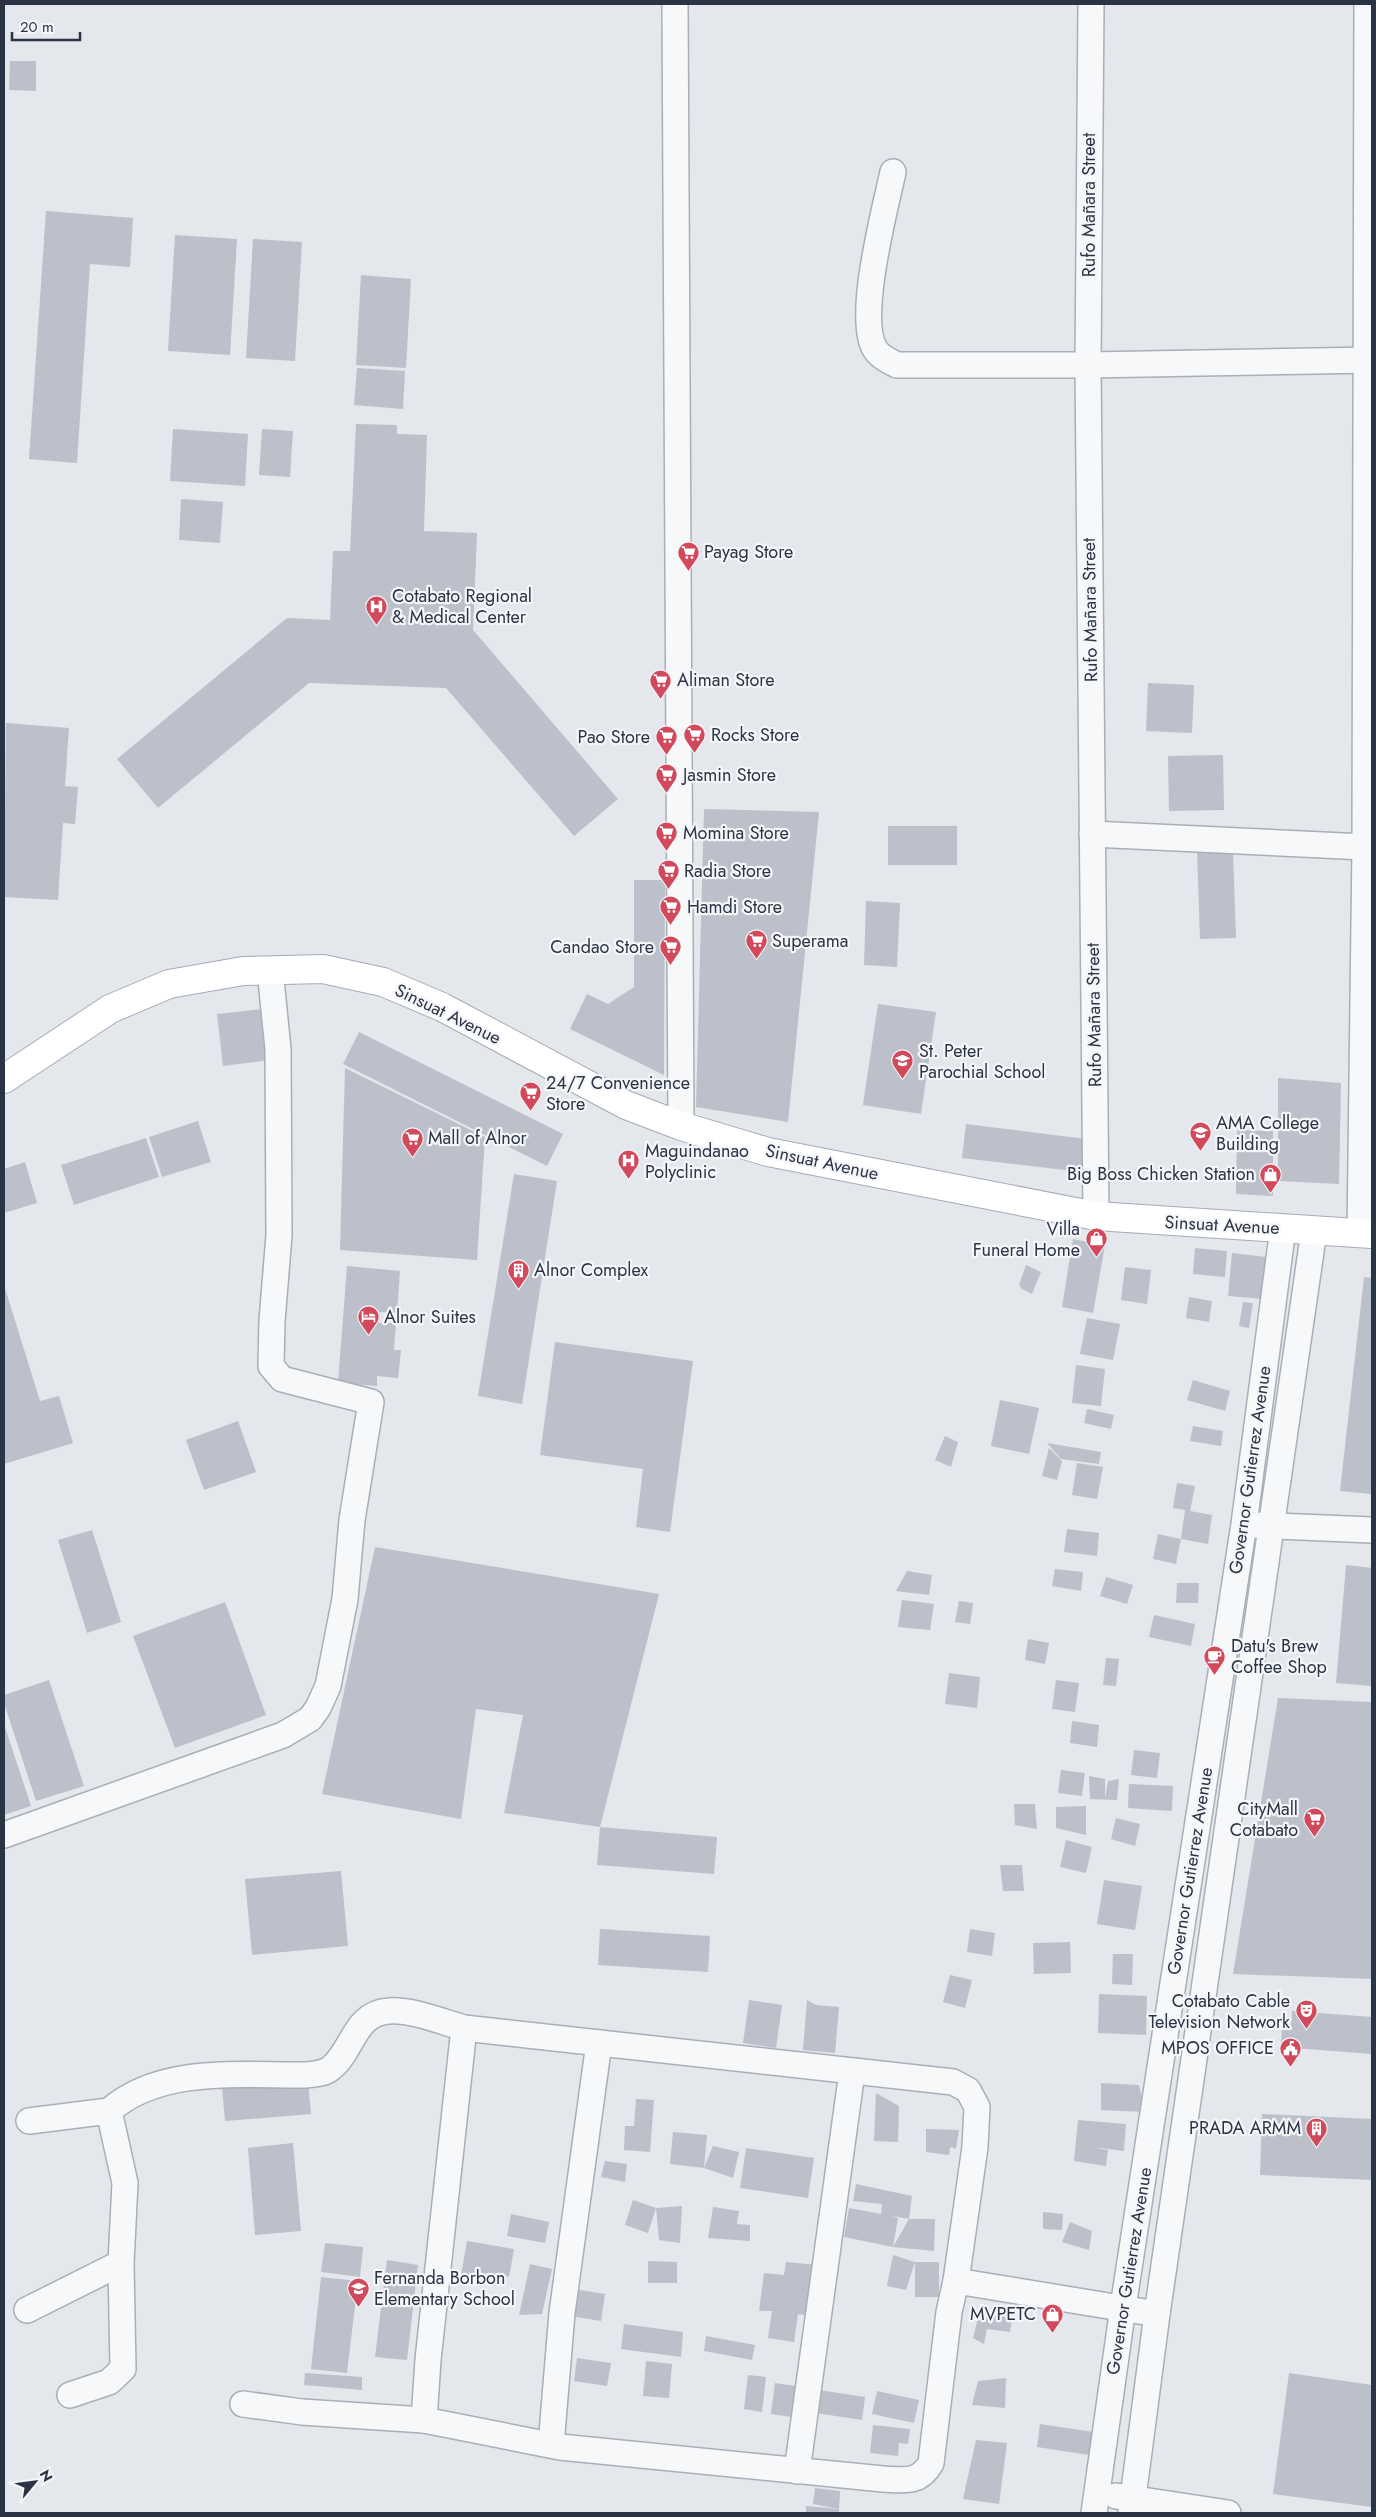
<svg xmlns="http://www.w3.org/2000/svg" width="1376" height="2517" font-family="Jost,sans-serif">
<style>
.building{fill:#bbc0ca}
.lines{fill:none;stroke-linecap:round;stroke-linejoin:round}
.minor-casing{stroke:#a9aeb7;stroke-width:28}
.major-casing{stroke:#a3abb8;stroke-width:30}
.minor{stroke:#f7f8fa;stroke-width:25}
.major{stroke:#fff;stroke-width:28}
.labels{text-anchor:middle;dominant-baseline:central;stroke-width:4.5;stroke-linejoin:round;paint-order:stroke}
.street-label{font-size:18px;fill:#2b3445;stroke:#f4f6f9}
.poi-label{font-size:18px;fill:#2b3445;stroke:#f4f6f9;text-anchor:start}
</style>
<rect width="100%" height="100%" fill="#e4e7ec"/>
<!-- building -->
<g class="building">
<path d="M10,61H36V91L9,90Z"/>
<path d="M46,211L133,218L130,267L90,264L77,463L29,459Z"/>
<path d="M175,235L237,239L230,355L168,351Z"/>
<path d="M253,239L302,242L295,361L246,358Z"/>
<path d="M361,275L411,279L406,368L356,365Z"/>
<path d="M357,368L405,371L403,409L354,405Z"/>
<path d="M356,424L397,425V434L427,435L424,531L477,533L473,630L618,799L574,836L446,688L309,683L158,808L117,759L287,618L330,620L333,551H350Z"/>
<path d="M173,429L248,434L245,486L170,481Z"/>
<path d="M262,429L293,431L290,477L259,475Z"/>
<path d="M181,499L223,502L220,543L179,540Z"/>
<path d="M1148,683L1194,685L1192,733L1146,731Z"/>
<path d="M6,723L69,728L65,786L78,787L75,824L63,823L58,900L4,897Z"/>
<path d="M1223,755L1224,810L1169,811L1168,756Z"/>
<path d="M704,809L819,812L788,1122L696,1107Z"/>
<rect x="888" y="826" width="69" height="39"/>
<path d="M1233,851L1236,938L1200,939L1197,852Z"/>
<path d="M634,880H665L664,1075L570,1029L587,994L608,1004L634,987Z"/>
<path d="M866,901L900,903L897,967L864,965Z"/>
<path d="M878,1004L936,1012L921,1114L863,1105Z"/>
<path d="M271,1008L278,1059L223,1066L217,1014Z"/>
<path d="M359,1032L563,1134L547,1166L343,1064Z"/>
<path d="M345,1068L485,1137L477,1260L340,1250Z"/>
<path d="M1278,1078L1341,1083L1339,1184L1278,1181Z"/>
<path d="M198,1121L211,1162L162,1177L149,1137Z"/>
<path d="M966,1124L1086,1139L1082,1172L962,1158Z"/>
<path d="M1237,1130L1273,1131V1196L1236,1194Z"/>
<path d="M146,1138L159,1177L74,1205L61,1165Z"/>
<path d="M25,1162L37,1203L4,1213V1169Z"/>
<path d="M514,1174L557,1181L522,1404L478,1396Z"/>
<path d="M1073,1239L1105,1245L1093,1313L1062,1307Z"/>
<path d="M1195,1248L1227,1251L1225,1277L1193,1274Z"/>
<path d="M1232,1253L1267,1257L1263,1299L1228,1296Z"/>
<path d="M1026,1265L1041,1272L1032,1294L1022,1289L1019,1285Z"/>
<path d="M347,1266L400,1271L397,1313L380,1312L379,1323H396L394,1350H401L398,1378L377,1376V1386L338,1383Z"/>
<path d="M1125,1267L1151,1270L1147,1304L1121,1300Z"/>
<path d="M1364,1277L1372,1278V1494L1340,1491Z"/>
<path d="M4,1285L40,1401L59,1396L73,1443L4,1464Z"/>
<path d="M1189,1297L1212,1301L1209,1322L1186,1318Z"/>
<path d="M1243,1302L1253,1303L1249,1328L1239,1326Z"/>
<path d="M1087,1318L1120,1324L1113,1360L1080,1354Z"/>
<path d="M555,1342L693,1361L670,1532L636,1527L643,1469L540,1455Z"/>
<path d="M1076,1365L1105,1369L1101,1406L1072,1403Z"/>
<path d="M1193,1380L1230,1391L1225,1411L1187,1400Z"/>
<path d="M1000,1400L1039,1408L1029,1454L991,1446Z"/>
<path d="M1087,1409L1114,1415L1111,1429L1084,1423Z"/>
<path d="M238,1421L256,1472L204,1490L186,1440Z"/>
<path d="M1193,1426L1223,1431L1221,1446L1190,1441Z"/>
<path d="M945,1436L958,1442L951,1467L935,1460Z"/>
<path d="M1047,1443L1101,1452L1099,1464L1061,1459Z"/>
<path d="M1049,1448L1062,1461L1057,1480L1042,1476Z"/>
<path d="M1077,1463L1103,1467L1097,1499L1072,1495Z"/>
<path d="M1177,1483L1195,1486L1190,1511L1212,1515L1208,1544L1181,1539L1185,1510L1173,1508Z"/>
<path d="M1067,1529L1099,1533L1097,1556L1064,1552Z"/>
<path d="M92,1530L121,1622L87,1633L58,1540Z"/>
<path d="M1158,1534L1181,1539L1176,1564L1153,1559Z"/>
<path d="M375,1547L659,1594L600,1827L504,1813L523,1715L476,1709L461,1819L322,1794Z"/>
<path d="M1346,1565L1372,1568V1686L1336,1683Z"/>
<path d="M1055,1569L1083,1572L1081,1591L1052,1586Z"/>
<path d="M907,1571L932,1575L929,1595L896,1591Z"/>
<path d="M1106,1577L1133,1585L1127,1604L1100,1596Z"/>
<path d="M1177,1583H1199L1198,1603H1176Z"/>
<path d="M902,1600L934,1604L930,1630L898,1627Z"/>
<path d="M959,1601L973,1603L970,1624L955,1622Z"/>
<path d="M225,1602L266,1715L175,1748L133,1636Z"/>
<path d="M1154,1615L1195,1624L1191,1646L1149,1637Z"/>
<path d="M1028,1639L1049,1643L1045,1664L1025,1660Z"/>
<path d="M1106,1658L1119,1659L1116,1686L1103,1685Z"/>
<path d="M949,1673L980,1677L977,1708L945,1704Z"/>
<path d="M49,1680L84,1786L36,1801L4,1703V1695Z"/>
<path d="M1056,1680L1079,1683L1075,1712L1052,1709Z"/>
<path d="M1278,1698L1372,1702V1979L1233,1974Z"/>
<path d="M1072,1721L1099,1725L1097,1747L1070,1743Z"/>
<path d="M4,1724L31,1806L4,1815Z"/>
<path d="M1134,1750L1160,1753L1157,1778L1131,1775Z"/>
<path d="M1061,1770L1085,1773L1082,1796L1058,1793Z"/>
<path d="M1089,1776L1105,1779V1798L1108,1781L1119,1779L1117,1800L1090,1799Z"/>
<path d="M1129,1784L1173,1786L1172,1811L1128,1808Z"/>
<path d="M1014,1804H1035L1037,1829L1015,1825Z"/>
<path d="M1086,1806V1835L1056,1828V1807Z"/>
<path d="M1116,1818L1140,1824L1135,1846L1111,1839Z"/>
<path d="M600,1827L717,1837L714,1874L597,1865Z"/>
<path d="M1066,1840L1092,1847L1086,1873L1060,1867Z"/>
<path d="M1000,1865H1022L1024,1891H1003Z"/>
<path d="M341,1871L348,1946L252,1955L245,1879Z"/>
<path d="M1104,1880L1142,1886L1135,1930L1097,1924Z"/>
<path d="M600,1929L710,1936L708,1972L598,1965Z"/>
<path d="M970,1929L995,1933L992,1956L967,1952Z"/>
<path d="M1070,1942L1071,1973L1034,1974L1033,1943Z"/>
<path d="M1113,1954H1133L1132,1985L1112,1984Z"/>
<path d="M950,1975L972,1980L965,2008L943,2002Z"/>
<path d="M1099,1994L1147,1996L1146,2035L1098,2033Z"/>
<path d="M749,2000L782,2005L776,2048L743,2043Z"/>
<path d="M807,2000L816,2005L839,2007L835,2053L803,2050Z"/>
<path d="M1292,2011L1372,2017V2054L1281,2047L1282,2026L1291,2027Z"/>
<path d="M308,2081L311,2114L225,2121L222,2087Z"/>
<path d="M1101,2083L1139,2085L1145,2112L1101,2110Z"/>
<path d="M876,2093L899,2106L898,2142L874,2141Z"/>
<path d="M636,2099L654,2100L650,2152L624,2150L625,2126H634Z"/>
<path d="M1262,2114L1372,2119V2180L1260,2175Z"/>
<path d="M1078,2120L1126,2124L1124,2151L1092,2147L1108,2150L1106,2166L1074,2161Z"/>
<path d="M926,2129L959,2130L956,2149L950,2147L949,2155L926,2152Z"/>
<path d="M673,2132L707,2135L704,2168L670,2164Z"/>
<path d="M293,2143L301,2231L255,2235L248,2148Z"/>
<path d="M713,2146L739,2152L733,2178L704,2168Z"/>
<path d="M746,2148L814,2158L808,2198L740,2188Z"/>
<path d="M605,2161L627,2164L625,2182L601,2177Z"/>
<path d="M856,2184L912,2196L909,2219L892,2216L898,2218L893,2247L909,2219H935L934,2251L893,2247L844,2237L849,2208L881,2214L882,2204L853,2201Z"/>
<path d="M633,2200L656,2208L682,2206L680,2243L659,2240L656,2208L648,2233L625,2225Z"/>
<path d="M713,2207L739,2211L737,2224L750,2225V2241L708,2238Z"/>
<path d="M1043,2212L1063,2214L1062,2230L1043,2229Z"/>
<path d="M511,2214L549,2222L545,2243L507,2236Z"/>
<path d="M1070,2222L1092,2231L1089,2250L1062,2242Z"/>
<path d="M467,2241L514,2249L509,2277L485,2273L484,2280L461,2276Z"/>
<path d="M325,2243L363,2247L360,2277L321,2272Z"/>
<path d="M893,2255L915,2262H939V2297H915V2262L906,2290L887,2286Z"/>
<path d="M387,2260L418,2265L407,2360L375,2357Z"/>
<path d="M648,2261L677,2262V2283H648Z"/>
<path d="M786,2262L818,2265L809,2316L798,2314L794,2342L768,2338L772,2311H759L764,2273L784,2275Z"/>
<path d="M530,2264L552,2269L542,2314L519,2315Z"/>
<path d="M321,2277L358,2281L347,2373L311,2369Z"/>
<path d="M574,2289L605,2294L601,2321L570,2316Z"/>
<path d="M981,2312L1012,2318L1010,2332L987,2329L984,2344L973,2338L979,2314Z"/>
<path d="M624,2324L683,2332L681,2357L621,2349Z"/>
<path d="M706,2336L755,2345L752,2360L704,2351Z"/>
<path d="M577,2358L611,2363L607,2386L574,2381Z"/>
<path d="M646,2361L672,2364L669,2398L643,2396Z"/>
<path d="M305,2373L362,2377V2390L304,2385Z"/>
<path d="M1289,2373L1372,2385V2507L1273,2494Z"/>
<path d="M748,2375L766,2377L762,2412L744,2409Z"/>
<path d="M1006,2378L1005,2408L972,2405L978,2381Z"/>
<path d="M775,2383L802,2387L799,2418L771,2414Z"/>
<path d="M819,2390L865,2397L862,2420L816,2413Z"/>
<path d="M877,2391L919,2400L914,2423L872,2414Z"/>
<path d="M1040,2424L1093,2432L1089,2455L1037,2447Z"/>
<path d="M873,2425L910,2429L908,2444L899,2443L898,2456L870,2453Z"/>
<path d="M976,2440L1007,2443L999,2504L963,2499Z"/>
<path d="M815,2488L840,2491L839,2509L813,2504Z"/>
<path d="M806,2506L839,2509V2513H806Z"/>
</g>
<g class="lines">
<defs>
<g id="minor">
<path d="M675,4L681,1126"/>
<path d="M1091,4L1088,365L1096,1216"/>
<path d="M893,172C885,209 856,318 875,349C880,357 889,361 897,365H1088L1372,360"/>
<path d="M1092,834L1365,847"/>
<path d="M1360,1234L1365,847L1367,4"/>
<path d="M1255,1525L1372,1530"/>
<path d="M4,1835L283,1735L310,1719L318,1708L328,1686L345,1599L352,1520L371,1402L282,1379L271,1366L272,1321L279,1235L278,1049L270,970"/>
<path d="M464,2028L428,2360L424,2420L560,2447L883,2479C904,2480 919,2484 931,2463L949,2312L956,2281"/>
<path d="M29,2121L109,2111"/>
<path d="M27,2310L121,2263L125,2183L109,2111C161,2065 241,2076 306,2075C314,2074 324,2074 331,2068C353,2051 354,2013 389,2011C410,2009 443,2022 464,2028L953,2082L968,2090L977,2107L975,2147L956,2281L1157,2314"/>
<path d="M70,2395L109,2382L123,2369L121,2263"/>
<path d="M243,2404L302,2412L424,2420"/>
<path d="M551,2445L562,2313L599,2043"/>
<path d="M797,2471L852,2072"/>
<path d="M1116,2496L1228,2513"/>
<path d="M1094,2513L1123,2307L1244,1524L1283,1228"/>
<path d="M1131,2513L1157,2314L1314,1231"/>
</g>
<path id="major" d="M4,1079L110,1009L169,984L243,971L323,969L383,982L442,1007L626,1105L681,1126L768,1152L1096,1216L1372,1234"/>
</defs>
<!-- minor casing -->
<use href="#minor" class="minor-casing"/>
<!-- major casing -->
<use href="#major" class="major-casing"/>
<!-- minor -->
<use href="#minor" class="minor"/>
<!-- major -->
<use href="#major" class="major"/>
</g>
<!-- icons -->
<defs>
<symbol id="supermarket-pin" viewBox="-11 -11 22 30"><path d="M0 17L-7.5 6A9.5 9.5 0 1 1 7.5 6Z" fill="#d1495b" stroke="#f4f6f9"/><path d="M-6-5.5h2.5l.6 2H6L4.5 2H-2.5L-4.4-4H-6ZM-1.5 3.2a1.3 1.3 0 1 0 .1 0ZM3 3.2a1.3 1.3 0 1 0 .1 0Z" fill="#fff"/></symbol>
<symbol id="hospital-pin" viewBox="-11 -11 22 30"><path d="M0 17L-7.5 6A9.5 9.5 0 1 1 7.5 6Z" fill="#d1495b" stroke="#f4f6f9"/><path d="M-5-5h3v3.5h4V-5h3V5h-3V1.5h-4V5h-3Z" fill="#fff"/></symbol>
<symbol id="school-pin" viewBox="-11 -11 22 30"><path d="M0 17L-7.5 6A9.5 9.5 0 1 1 7.5 6Z" fill="#d1495b" stroke="#f4f6f9"/><path d="M0-5L7-2L0 1L-7-2ZM-4 1L0 2.5L4 1V4Q0 6-4 4Z" fill="#fff"/></symbol>
<symbol id="university-pin" viewBox="-11 -11 22 30"><path d="M0 17L-7.5 6A9.5 9.5 0 1 1 7.5 6Z" fill="#d1495b" stroke="#f4f6f9"/><path d="M0-5L7-2L0 1L-7-2ZM-4 1L0 2.5L4 1V4Q0 6-4 4Z" fill="#fff"/></symbol>
<symbol id="shop-pin" viewBox="-11 -11 22 30"><path d="M0 17L-7.5 6A9.5 9.5 0 1 1 7.5 6Z" fill="#d1495b" stroke="#f4f6f9"/><path d="M-5-2.5h2.3a2.7 3.5 0 0 1 5.4 0H5L5.5 6h-11ZM-1.5-2.5h3a1.5 2.3 0 0 0-3 0Z" fill="#fff"/></symbol>
<symbol id="building-pin" viewBox="-11 -11 22 30"><path d="M0 17L-7.5 6A9.5 9.5 0 1 1 7.5 6Z" fill="#d1495b" stroke="#f4f6f9"/><path d="M-4-6H4V6H1V3H-1V6H-4ZM-2.5-4.3h1.7v1.8h-1.7ZM.8-4.3h1.7v1.8H.8ZM-2.5-1h1.7V.8h-1.7ZM.8-1h1.7V.8H.8Z" fill="#fff"/></symbol>
<symbol id="hotel-pin" viewBox="-11 -11 22 30"><path d="M0 17L-7.5 6A9.5 9.5 0 1 1 7.5 6Z" fill="#d1495b" stroke="#f4f6f9"/><path d="M-6-4.5h1.5V1H6V5H4.5V3h-9V5H-6ZM-4 0a1.8 1.8 0 1 1 3.6 0ZM.5 0V-2.5h3Q6-2.5 6 0Z" fill="#fff"/></symbol>
<symbol id="cafe-pin" viewBox="-11 -11 22 30"><path d="M0 17L-7.5 6A9.5 9.5 0 1 1 7.5 6Z" fill="#d1495b" stroke="#f4f6f9"/><path d="M-5.5-4.5H6V0H3Q3 3.5 0 3.5H-2.5Q-5.5 3.5-5.5 0ZM3-3.2v2h1.7v-2ZM-6 4.5H4V6H-6Z" fill="#fff"/></symbol>
<symbol id="theatre-pin" viewBox="-11 -11 22 30"><path d="M0 17L-7.5 6A9.5 9.5 0 1 1 7.5 6Z" fill="#d1495b" stroke="#f4f6f9"/><path d="M-5-5.5Q0-4 5-5.5V0Q5 5 0 6Q-5 5-5 0ZM-3.3-2.5H-1v1.5H-3.3ZM1-2.5H3.3v1.5H1ZM-2.8 1Q0 5.5 2.8 1Z" fill="#fff"/></symbol>
<symbol id="civic-pin" viewBox="-11 -11 22 30"><path d="M0 17L-7.5 6A9.5 9.5 0 1 1 7.5 6Z" fill="#d1495b" stroke="#f4f6f9"/><path d="M-.6-6.5H3V-4.5H.6V-3L4-1V1h2V6H-6V1h2V-1L-.6-3ZM-1.2 2.5V6h2.4V2.5Z" fill="#fff"/></symbol>
</defs>
<g fill-rule="evenodd">
<use href="#supermarket-pin" x="676" y="540" width="25" height="34"/>
<use href="#hospital-pin" x="364" y="594" width="25" height="34"/>
<use href="#supermarket-pin" x="648" y="668" width="25" height="34"/>
<use href="#supermarket-pin" x="682" y="722" width="25" height="34"/>
<use href="#supermarket-pin" x="654" y="724" width="25" height="34"/>
<use href="#supermarket-pin" x="654" y="762" width="25" height="34"/>
<use href="#supermarket-pin" x="654" y="820" width="25" height="34"/>
<use href="#supermarket-pin" x="656" y="858" width="25" height="34"/>
<use href="#supermarket-pin" x="658" y="894" width="25" height="34"/>
<use href="#supermarket-pin" x="744" y="928" width="25" height="34"/>
<use href="#supermarket-pin" x="658" y="934" width="25" height="34"/>
<use href="#school-pin" x="890" y="1048" width="25" height="34"/>
<use href="#supermarket-pin" x="518" y="1080" width="25" height="34"/>
<use href="#university-pin" x="1188" y="1120" width="25" height="34"/>
<use href="#supermarket-pin" x="400" y="1126" width="25" height="34"/>
<use href="#hospital-pin" x="616" y="1148" width="25" height="34"/>
<use href="#shop-pin" x="1258" y="1162" width="25" height="34"/>
<use href="#shop-pin" x="1084" y="1226" width="25" height="34"/>
<use href="#building-pin" x="506" y="1258" width="25" height="34"/>
<use href="#hotel-pin" x="356" y="1304" width="25" height="34"/>
<use href="#cafe-pin" x="1202" y="1644" width="25" height="34"/>
<use href="#supermarket-pin" x="1302" y="1806" width="25" height="34"/>
<use href="#theatre-pin" x="1294" y="1998" width="25" height="34"/>
<use href="#civic-pin" x="1278" y="2036" width="25" height="34"/>
<use href="#building-pin" x="1304" y="2116" width="25" height="34"/>
<use href="#school-pin" x="346" y="2276" width="25" height="34"/>
<use href="#shop-pin" x="1040" y="2302" width="25" height="34"/>
</g>
<g class="labels">
<!-- street labels -->
<g class="street-label">
<text transform="translate(1089 205) rotate(-90)">Rufo Mañara Street</text>
<text transform="translate(1090 610) rotate(-91)">Rufo Mañara Street</text>
<text transform="translate(448 1014) rotate(26)">Sinsuat Avenue</text>
<text transform="translate(1094 1015) rotate(-91)">Rufo Mañara Street</text>
<text transform="translate(822 1162) rotate(12)">Sinsuat Avenue</text>
<text transform="translate(1222 1225) rotate(3)">Sinsuat Avenue</text>
<text transform="translate(1250 1470) rotate(-82)">Governor Gutierrez Avenue</text>
<text transform="translate(1190 1871) rotate(-81)">Governor Gutierrez Avenue</text>
<text transform="translate(1129 2271) rotate(-81)">Governor Gutierrez Avenue</text>
</g>
<!-- poi labels -->
<g class="poi-label">
<text x="704" y="552">Payag Store</text>
<text x="392" y="596">Cotabato Regional<tspan x="392" dy="21">&amp; Medical Center</tspan></text>
<text x="677" y="680">Aliman Store</text>
<text x="711" y="735">Rocks Store</text>
<text x="650" y="737" text-anchor="end">Pao Store</text>
<text x="683" y="775">Jasmin Store</text>
<text x="683" y="833">Momina Store</text>
<text x="684" y="871">Radia Store</text>
<text x="687" y="907">Hamdi Store</text>
<text x="772" y="941">Superama</text>
<text x="654" y="947" text-anchor="end">Candao Store</text>
<text x="919" y="1051">St. Peter<tspan x="919" dy="21">Parochial School</tspan></text>
<text x="546" y="1083">24/7 Convenience<tspan x="546" dy="21">Store</tspan></text>
<text x="1216" y="1123">AMA College<tspan x="1216" dy="21">Building</tspan></text>
<text x="428" y="1138">Mall of Alnor</text>
<text x="645" y="1151">Maguindanao<tspan x="645" dy="21">Polyclinic</tspan></text>
<text x="1255" y="1174" text-anchor="end">Big Boss Chicken Station</text>
<text x="1080" y="1229" text-anchor="end">Villa<tspan x="1080" dy="21">Funeral Home</tspan></text>
<text x="534" y="1270">Alnor Complex</text>
<text x="384" y="1317">Alnor Suites</text>
<text x="1231" y="1646">Datu's Brew<tspan x="1231" dy="21">Coffee Shop</tspan></text>
<text x="1298" y="1809" text-anchor="end">CityMall<tspan x="1298" dy="21">Cotabato</tspan></text>
<text x="1290" y="2001" text-anchor="end">Cotabato Cable<tspan x="1290" dy="21">Television Network</tspan></text>
<text x="1274" y="2048" text-anchor="end">MPOS OFFICE</text>
<text x="1301" y="2128" text-anchor="end">PRADA ARMM</text>
<text x="374" y="2278">Fernanda Borbon<tspan x="374" dy="21">Elementary School</tspan></text>
<text x="1036" y="2314" text-anchor="end">MVPETC</text>
</g>
</g>
<!-- border -->
<rect width="1376" height="2517" fill="none" stroke="#2b3445" stroke-width="10"/>
<!-- north arrow -->
<g transform="translate(35 2482) rotate(61)" stroke="#f4f6f9" stroke-width="4" paint-order="stroke">
<path d="M0-4L9 19L0 12L-9 19Z" fill="#2b3445"/>
<text y="-8" font-size="14" font-weight="bold" text-anchor="middle" fill="#2b3445">N</text>
</g>
<!-- scale -->
<path d="M12 32v8h68v-8" fill="none" stroke="#2b3445" stroke-width="2.5"/>
<text x="20" y="32" font-size="15" fill="#2b3445" stroke="#f4f6f9" stroke-width="4" paint-order="stroke">20 m</text>
</svg>
